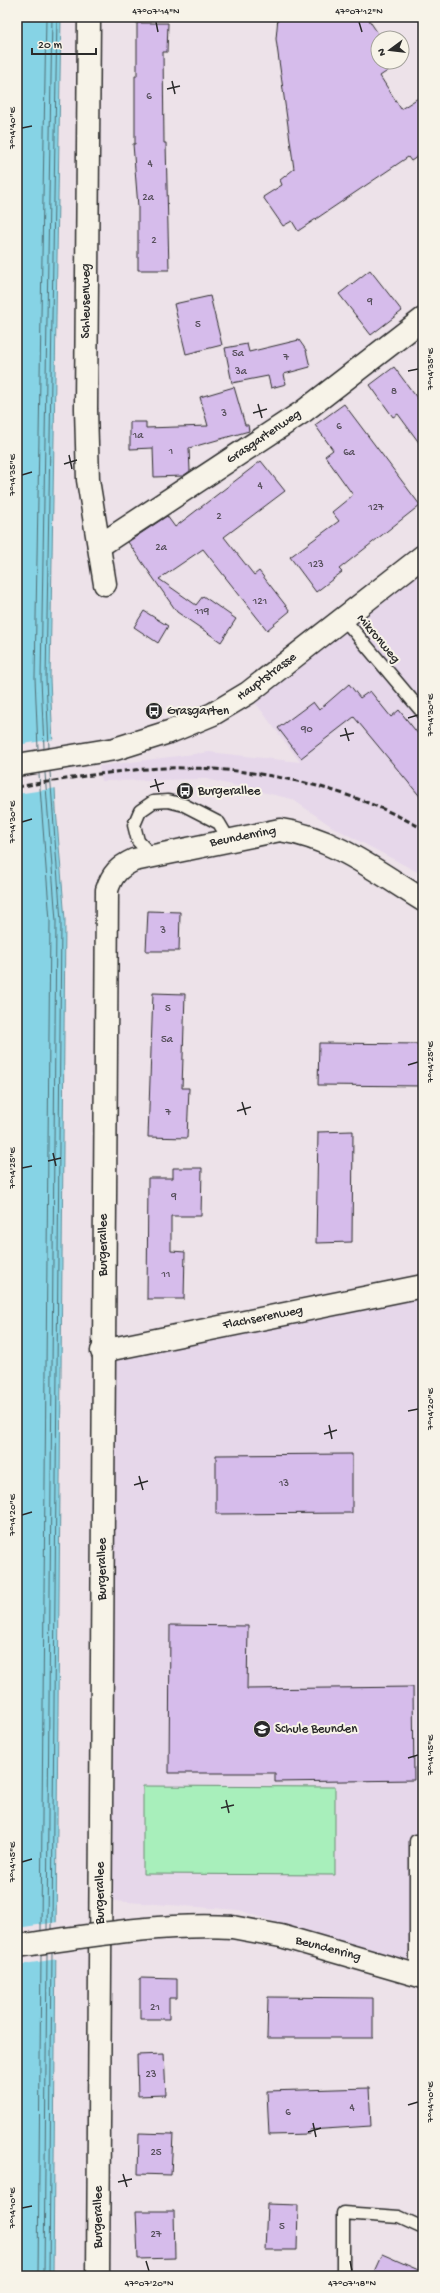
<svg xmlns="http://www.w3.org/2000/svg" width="440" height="2293" font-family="'Gochi Hand',sans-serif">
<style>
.built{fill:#e6d7ea}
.green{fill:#a8efbb;stroke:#6a8d73}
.water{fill:#86d3e5;stroke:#62909b}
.pier{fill:#ede2e9}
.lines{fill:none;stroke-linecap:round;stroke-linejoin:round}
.shore{stroke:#4f6e75;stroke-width:1}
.building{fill:#d6bceb;stroke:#2b2b2b}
.lane-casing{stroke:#2b2b2b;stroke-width:15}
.street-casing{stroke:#2b2b2b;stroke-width:25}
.secondary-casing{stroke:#2b2b2b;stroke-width:25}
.lane{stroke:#f7f3e8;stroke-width:12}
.street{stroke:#f7f3e8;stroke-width:22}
.secondary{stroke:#f7f3e8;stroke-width:22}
.rail{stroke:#2b2b2b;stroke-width:3;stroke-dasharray:6 3;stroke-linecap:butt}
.street-bridge-casing{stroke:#2b2b2b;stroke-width:25;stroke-linecap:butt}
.street-bridge{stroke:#f7f3e8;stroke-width:22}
.ticks{fill:none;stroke:#2b2b2b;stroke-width:1.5}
.labels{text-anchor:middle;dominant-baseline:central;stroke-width:4;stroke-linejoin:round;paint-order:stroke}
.number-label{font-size:11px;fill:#564f5b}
.street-label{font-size:13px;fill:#2b2b2b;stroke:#f7f3e8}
.poi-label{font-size:13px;fill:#2b2b2b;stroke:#f7f3e8;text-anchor:start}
.neatline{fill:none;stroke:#2b2b2b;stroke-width:1.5}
.ticks-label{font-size:10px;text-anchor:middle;fill:#2b2b2b}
</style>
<rect width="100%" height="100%" fill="#ede2e9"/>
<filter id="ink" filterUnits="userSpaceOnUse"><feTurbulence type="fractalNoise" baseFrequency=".025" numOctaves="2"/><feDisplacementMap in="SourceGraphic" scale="8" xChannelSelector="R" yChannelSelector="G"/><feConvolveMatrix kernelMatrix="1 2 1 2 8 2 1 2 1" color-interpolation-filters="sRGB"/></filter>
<g filter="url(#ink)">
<!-- built -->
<g class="built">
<path d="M423,556V875L331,826L292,799L206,779L101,781L99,766L209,752L300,762L248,693Z"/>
<path d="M423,1286V1971L239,1910L100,1900L102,1351Z"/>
</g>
<!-- green -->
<path class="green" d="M143,1786L335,1787V1875L143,1874Z"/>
<!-- water -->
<path class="water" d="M17,17H61L50,679L56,809L65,920L53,2276H17Z"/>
<!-- pier -->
<g class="pier">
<path d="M55,739L57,788L17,794V745Z"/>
<path d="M58,1922V1959L17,1965V1928Z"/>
</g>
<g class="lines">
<!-- shore -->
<g class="shore">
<path d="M44,748L41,679L52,17"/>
<path d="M49,748L46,679L57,17"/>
<path d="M38,749L35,678L46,17"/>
<path d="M50,772L61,921L52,1929"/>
<path d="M45,773L56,921L47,1930"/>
<path d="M39,774L50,921L41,1930"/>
<path d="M38,2276L41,1955"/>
<path d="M44,2276L47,1954"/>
<path d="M49,2276L52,1953"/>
</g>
</g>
<!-- building -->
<g class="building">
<path d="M278,17H367L381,38H378V62H396L398,64L380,76L401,109L423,95V153L411,161L408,157L298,231L292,221L283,226L263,197L282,185L280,180L294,169L276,39Z"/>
<path d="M137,23H168L167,52H163L164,143H166L169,270H138V207L133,144H135V76H137Z"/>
<path d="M370,270L402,311L371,335L339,294Z"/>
<path d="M210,296L222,345L186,354L174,304Z"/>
<path d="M299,340L306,350L310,367L284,374L286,384L271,388L268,376L232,383L225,348L247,344L249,352Z"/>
<path d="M394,367L423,406V448L398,414L393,417L370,385Z"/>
<path d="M234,387L245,425H248L249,431L189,448L190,471L183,476L154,477L153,448L130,449V422H146V428L208,426L200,397Z"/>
<path d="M344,404L420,505L339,569L342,572L316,592L290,557L339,521L332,512L353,495L325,456L333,450L315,425Z"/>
<path d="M261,461L285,491L224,537L254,575L259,571L290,611L267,630L203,549L159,579L196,605L203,596L236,619L221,642L177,612L128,542L167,516L175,527Z"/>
<path d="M144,611L168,626L158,643L134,627Z"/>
<path d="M349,684L360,698L370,691L391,717L399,710L423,740V800L354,717L301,758L278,728L313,702L319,710Z"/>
<path d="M148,911L180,912L179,951H146Z"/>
<path d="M153,993L185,994L182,1088H189L187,1138L148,1137Z"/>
<path d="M319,1043L423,1044V1086L318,1085Z"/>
<path d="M353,1131L352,1242L316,1243L318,1132Z"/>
<path d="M173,1168H202L201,1216H171V1251L185,1252L184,1299H147L148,1178H173Z"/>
<path d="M352,1454V1513L216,1514V1455Z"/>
<path d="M170,1625L248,1626L247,1689L413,1687L414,1780L275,1782V1773H169Z"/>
<path d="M140,1978L177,1979V1998H169V2019H140Z"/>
<path d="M268,1997L373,1998V2038H267Z"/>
<path d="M164,2054L166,2095L138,2096L137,2055Z"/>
<path d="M369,2088L371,2126L309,2130L310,2134L269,2135L267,2091Z"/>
<path d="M139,2133L173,2134L171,2175L138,2174Z"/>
<path d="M267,2204L298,2205L297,2250H265Z"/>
<path d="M136,2211H174L175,2258L138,2259Z"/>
<path d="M382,2254L423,2272V2276H372Z"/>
</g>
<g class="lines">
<defs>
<g id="lane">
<path d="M343,618L423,713"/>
<path d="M152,856L138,841L134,825L140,811L153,802L168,801L184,805L219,823L229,840"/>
<path d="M416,1974V1841"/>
<path d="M343,2276V2213L399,2217L423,2228"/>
</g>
<g id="street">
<path d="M89,17L86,409L88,480L105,584"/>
<path d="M99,546L304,411L423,319"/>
<path d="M102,1351L423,1286"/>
<path d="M232,1927L281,1936L423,1977"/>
<path d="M98,2276L107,890C112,874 119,867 134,860L280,830C333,837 379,873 423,900"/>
</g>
<path id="secondary" d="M17,765L115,749L172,731L213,714L248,693L423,556"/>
</defs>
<!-- lane casing -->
<use href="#lane" class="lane-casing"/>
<!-- street casing -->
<use href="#street" class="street-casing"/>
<!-- secondary casing -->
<use href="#secondary" class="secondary-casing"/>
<!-- lane -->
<use href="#lane" class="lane"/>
<!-- street -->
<use href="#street" class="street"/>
<!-- secondary -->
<use href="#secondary" class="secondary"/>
<!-- rail -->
<path class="rail" d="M17,787C66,779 115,770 164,768C254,766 345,785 423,829"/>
<defs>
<path id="street-bridge" d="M17,1946C89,1936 159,1923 232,1927"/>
</defs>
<!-- street-bridge casing -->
<use href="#street-bridge" class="street-bridge-casing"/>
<!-- street-bridge -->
<use href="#street-bridge" class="street-bridge"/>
</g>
</g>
<!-- ticks -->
<path class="ticks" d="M156,22L158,32M359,22L362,32M172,81L175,94M167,89L180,86M22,128L32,126M408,371L418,369M258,404L262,418M253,413L267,409M69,455L72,469M64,464L77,460M22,475L32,472M408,718L418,715M345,728L349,741M340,736L354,733M155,779L159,792M150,787L164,783M22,822L32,819M408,1065L418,1062M242,1102L246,1115M237,1111L251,1107M53,1153L56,1166M48,1161L61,1158M22,1168L32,1166M408,1411L418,1409M329,1425L332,1439M324,1434L337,1430M139,1476L143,1490M134,1485L148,1481M22,1515L32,1512M408,1758L418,1755M226,1800L229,1813M221,1808L234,1805M22,1862L32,1859M408,2105L418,2102M313,2123L316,2137M308,2132L321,2128M123,2174L127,2187M118,2182L132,2179M22,2208L32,2206M146,2261L149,2271M350,2261L352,2271"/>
<!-- icons -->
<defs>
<symbol id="bus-disc" viewBox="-11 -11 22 22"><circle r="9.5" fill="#2b2b2b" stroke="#f7f3e8"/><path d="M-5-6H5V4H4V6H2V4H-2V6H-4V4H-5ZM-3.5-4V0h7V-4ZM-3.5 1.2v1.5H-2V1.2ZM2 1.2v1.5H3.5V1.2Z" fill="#fff"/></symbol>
<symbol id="school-disc" viewBox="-11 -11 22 22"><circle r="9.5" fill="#2b2b2b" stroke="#f7f3e8"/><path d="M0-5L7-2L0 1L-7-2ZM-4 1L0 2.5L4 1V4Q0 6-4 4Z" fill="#fff"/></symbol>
</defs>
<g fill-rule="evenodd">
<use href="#bus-disc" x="144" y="701" width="20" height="20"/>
<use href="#bus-disc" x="175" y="781" width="20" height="20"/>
<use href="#school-disc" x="252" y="1719" width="20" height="20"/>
</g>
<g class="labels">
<!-- number labels -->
<g class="number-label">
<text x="149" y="97">6</text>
<text x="150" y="164">4</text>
<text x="148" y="198">2a</text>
<text x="154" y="241">2</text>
<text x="370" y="302">9</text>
<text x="198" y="325">5</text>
<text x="238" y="354">5a</text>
<text x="286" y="358">7</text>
<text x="241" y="372">3a</text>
<text x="394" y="392">8</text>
<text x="224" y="414">3</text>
<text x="339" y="427">6</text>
<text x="138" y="436">1a</text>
<text x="171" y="452">1</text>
<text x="349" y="453">6a</text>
<text x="260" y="486">4</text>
<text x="376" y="508">127</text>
<text x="219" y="517">2</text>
<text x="161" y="548">2a</text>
<text x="316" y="565">123</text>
<text x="260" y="602">121</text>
<text x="202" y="612">119</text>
<text x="307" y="730">90</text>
<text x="163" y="931">3</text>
<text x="168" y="1009">5</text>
<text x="167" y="1040">5a</text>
<text x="168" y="1113">7</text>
<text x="174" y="1197">9</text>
<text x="166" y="1275">11</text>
<text x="284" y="1484">13</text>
<text x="155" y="2008">21</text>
<text x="151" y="2075">23</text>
<text x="352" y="2108">4</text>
<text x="288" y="2113">6</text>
<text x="156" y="2153">25</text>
<text x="282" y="2227">5</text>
<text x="156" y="2235">27</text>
</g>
<!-- street labels -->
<g class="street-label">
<text transform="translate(86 301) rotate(-90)">Schleusenweg</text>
<text transform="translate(264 437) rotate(-34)">Grasgartenweg</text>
<text transform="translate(378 639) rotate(50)">Mikronweg</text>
<text transform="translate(267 677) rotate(-37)">Hauptstrasse</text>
<text transform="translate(243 837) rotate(-11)">Beundenring</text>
<text transform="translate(103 1245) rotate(-90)">Burgerallee</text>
<text transform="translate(263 1318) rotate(-11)">Flachserenweg</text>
<text transform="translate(102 1569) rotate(-90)">Burgerallee</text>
<text transform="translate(100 1893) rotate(-90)">Burgerallee</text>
<text transform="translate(328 1949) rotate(15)">Beundenring</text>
<text transform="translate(98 2217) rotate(-90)">Burgerallee</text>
</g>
<!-- poi labels -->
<g class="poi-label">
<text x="167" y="711">Grasgarten</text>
<text x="198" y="791">Burgerallee</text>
<text x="275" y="1729">Schule Beunden</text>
</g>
</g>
<!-- margin -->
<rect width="440" height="2293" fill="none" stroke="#f7f3e8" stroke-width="44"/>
<!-- north arrow -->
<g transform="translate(390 50) rotate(255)"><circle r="19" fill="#f7f3e8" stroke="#a5a39c"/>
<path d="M0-3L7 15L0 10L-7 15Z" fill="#2b2b2b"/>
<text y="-6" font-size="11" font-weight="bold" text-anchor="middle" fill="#2b2b2b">N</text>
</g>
<!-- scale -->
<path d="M32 48v6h64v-6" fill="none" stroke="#2b2b2b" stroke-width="2"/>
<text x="38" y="48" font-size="12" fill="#2b2b2b" stroke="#f7f3e8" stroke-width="3" paint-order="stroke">20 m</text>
<rect x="22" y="22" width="396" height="2249" class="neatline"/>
<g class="ticks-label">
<text x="156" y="14">47°07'14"N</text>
<text x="359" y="14">47°07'12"N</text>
<text transform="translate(11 128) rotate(-90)" y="4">7°14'40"E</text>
<text transform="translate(429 369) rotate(-90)" y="4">7°14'35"E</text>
<text transform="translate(11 475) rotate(-90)" y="4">7°14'35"E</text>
<text transform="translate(429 715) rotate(-90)" y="4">7°14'30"E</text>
<text transform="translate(11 822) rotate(-90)" y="4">7°14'30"E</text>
<text transform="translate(429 1062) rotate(-90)" y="4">7°14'25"E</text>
<text transform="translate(11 1168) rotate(-90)" y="4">7°14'25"E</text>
<text transform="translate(429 1409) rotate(-90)" y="4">7°14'20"E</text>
<text transform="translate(11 1515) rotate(-90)" y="4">7°14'20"E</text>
<text transform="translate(429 1755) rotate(-90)" y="4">7°14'15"E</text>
<text transform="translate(11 1862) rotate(-90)" y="4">7°14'15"E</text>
<text transform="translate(429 2102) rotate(-90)" y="4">7°14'10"E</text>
<text transform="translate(11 2208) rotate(-90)" y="4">7°14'10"E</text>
<text x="149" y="2286">47°07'20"N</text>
<text x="352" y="2286">47°07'18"N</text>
</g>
</svg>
